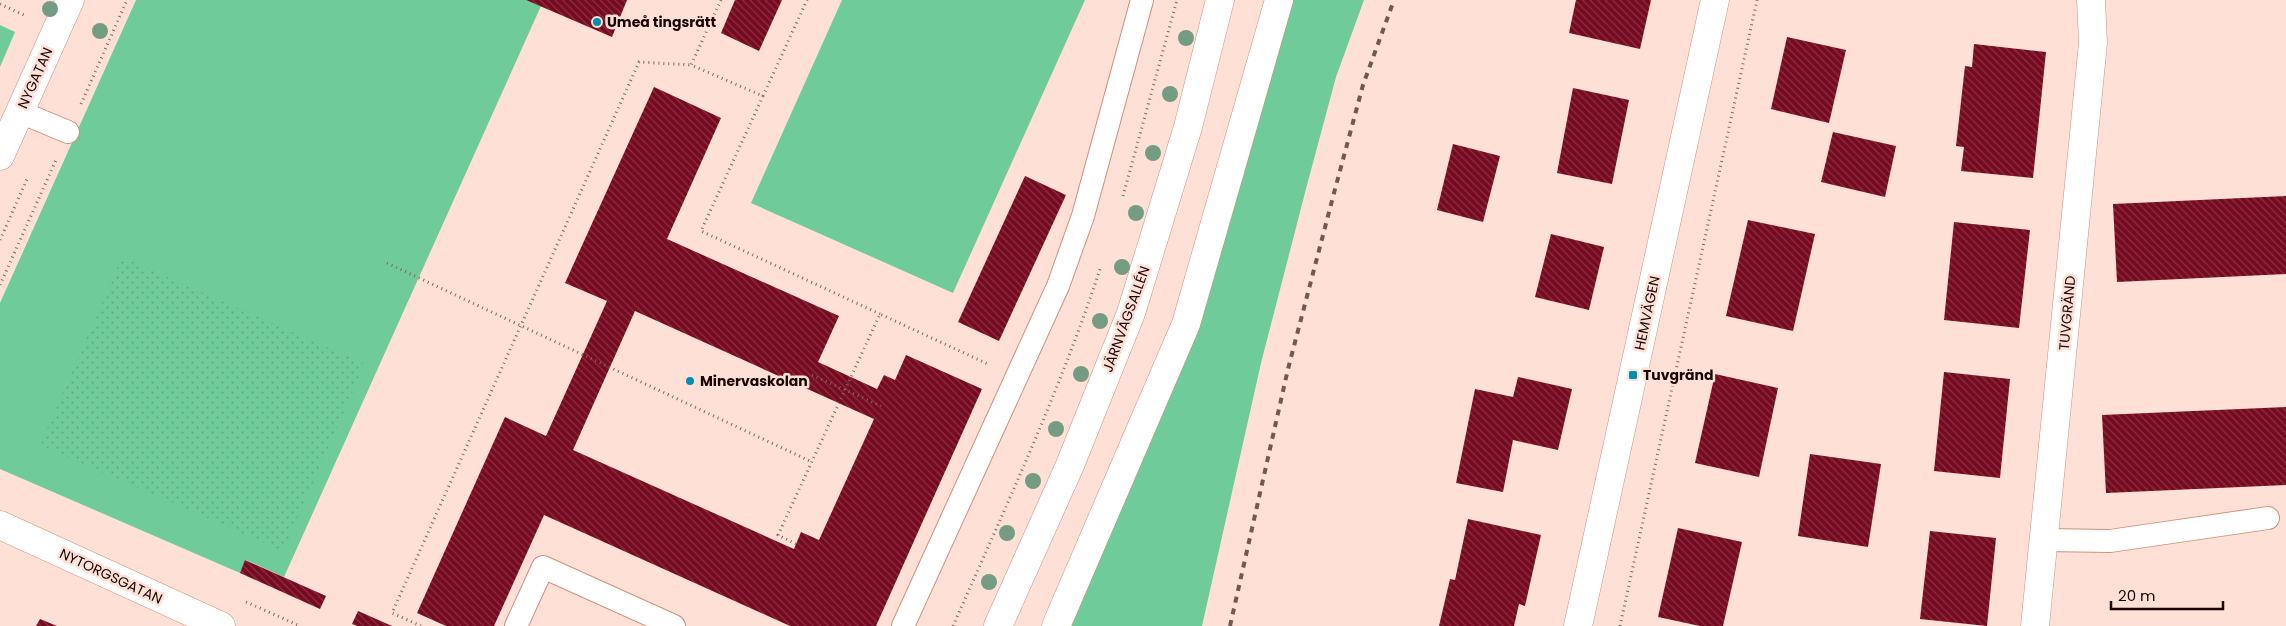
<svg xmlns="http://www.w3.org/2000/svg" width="2286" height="626" font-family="Poppins,sans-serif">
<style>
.grass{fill:#6fcb9a}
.park{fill:url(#park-dots)}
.building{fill:url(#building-back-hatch);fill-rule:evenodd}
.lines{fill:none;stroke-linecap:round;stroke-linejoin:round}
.service-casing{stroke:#d18e79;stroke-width:24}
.minor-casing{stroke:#d18e79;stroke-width:29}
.secondary-casing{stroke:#d18e79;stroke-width:29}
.path{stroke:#816761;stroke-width:3;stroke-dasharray:1 4;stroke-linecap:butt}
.service{stroke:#fff;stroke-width:22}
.minor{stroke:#fff;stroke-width:28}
.secondary{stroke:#fff;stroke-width:28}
.rail{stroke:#715853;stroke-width:4;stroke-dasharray:6 6;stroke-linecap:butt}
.tree{fill:#749c82}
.poi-dot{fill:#018fab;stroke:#fee0d7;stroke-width:2}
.labels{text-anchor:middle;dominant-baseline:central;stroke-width:5;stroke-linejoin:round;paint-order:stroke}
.poi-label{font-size:14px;font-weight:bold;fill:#1a0401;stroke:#fee0d7;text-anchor:start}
.street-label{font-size:14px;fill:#1a0401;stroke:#fee0d7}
</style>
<defs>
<pattern id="park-dots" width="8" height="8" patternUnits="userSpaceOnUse" patternTransform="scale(1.25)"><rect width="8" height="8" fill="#6fcb9a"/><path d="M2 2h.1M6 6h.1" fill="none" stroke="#60ad83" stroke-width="1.8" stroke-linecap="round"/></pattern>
<pattern id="building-back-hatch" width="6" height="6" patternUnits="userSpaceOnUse" patternTransform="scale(1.25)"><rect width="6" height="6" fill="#770a20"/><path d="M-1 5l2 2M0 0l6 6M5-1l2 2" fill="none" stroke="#883445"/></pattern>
</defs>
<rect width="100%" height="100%" fill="#fee0d7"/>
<!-- grass -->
<g class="grass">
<path d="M136,0H526L541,6L284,577L246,560L240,573L0,469V303Z"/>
<path d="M842,0H1085L953,293L751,203Z"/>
<path d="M1279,0H1364L1336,77L1307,185L1261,363L1202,626H1056L1186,324Z"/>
<path d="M0,25L15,32L0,67Z"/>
</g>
<!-- park -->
<path class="park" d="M122,257L365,364L283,551L40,445Z"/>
<!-- building -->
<g class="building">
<path d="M526,0H627L612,37Z"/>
<path d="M735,0H782L759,51L721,33Z"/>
<path d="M1576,0H1651L1640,49L1569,33Z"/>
<path d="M1787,37L1846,50L1829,123L1771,109Z"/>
<path d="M1974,44L2046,52L2033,178L1961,171L1964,147L1956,146L1965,66L1972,67Z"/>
<path d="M654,87L721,118L667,239L839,316L818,362L877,389L884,375L895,380L906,355L982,389L876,626H790L544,515L494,626H446L417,613L505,417L546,436L607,301L565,283ZM635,311L874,419L819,540L801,532L794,549L573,450Z"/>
<path d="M1573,88L1629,100L1612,184L1557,173Z"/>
<path d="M1833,132L1896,146L1885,197L1821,182Z"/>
<path d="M1453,144L1500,156L1483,222L1437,210Z"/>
<path d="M1025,176L1066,195L999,341L958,322Z"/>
<path d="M2286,196V274L2117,282L2113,204Z"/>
<path d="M1748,220L1815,234L1793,331L1726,316Z"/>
<path d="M1954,222L2030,230L2019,328L1944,320Z"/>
<path d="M1551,234L1604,247L1589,310L1535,297Z"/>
<path d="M1944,372L2010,379L2000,478L1934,471Z"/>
<path d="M1715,374L1778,388L1759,477L1695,463Z"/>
<path d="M1518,377L1572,389L1558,450L1513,440L1503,492L1456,483L1475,389L1513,397Z"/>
<path d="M2286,407V485L2106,493L2102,415Z"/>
<path d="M1810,454L1881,464L1868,547L1798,536Z"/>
<path d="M1468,519L1541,535L1525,606L1519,604L1514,626H1439L1450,579L1455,580Z"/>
<path d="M1678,528L1742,542L1723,626H1700L1658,617Z"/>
<path d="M1930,531L1996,538L1987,626L1920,619Z"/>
<path d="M245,560L326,596L320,609L240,573Z"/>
<path d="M358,611L392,626H357L352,624Z"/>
<path d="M40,619L57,626H36Z"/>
</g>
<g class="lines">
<defs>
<g id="service">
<path d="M20,112L68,132"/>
<path d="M2045,540L2110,541L2268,518"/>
<path d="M516,626L543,567L674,626"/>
<path d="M903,626L1058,286L1083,216L1142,0"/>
</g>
<g id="minor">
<path d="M0,156L70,0"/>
<path d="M0,525L221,626"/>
<path d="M1578,626L1715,0"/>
<path d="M2035,626L2093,43L2091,0"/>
</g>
<g id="secondary">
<path d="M998,626L1070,465L1131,313L1188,127L1220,0"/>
<path d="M1056,626L1186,324L1279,0"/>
</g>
</defs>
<!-- service casing -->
<use href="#service" class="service-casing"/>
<!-- minor casing -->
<use href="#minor" class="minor-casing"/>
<!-- secondary casing -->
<use href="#secondary" class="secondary-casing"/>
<!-- path -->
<g class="path">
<path d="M721,0L691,65L763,96L701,231L880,314"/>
<path d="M0,4L26,16"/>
<path d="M763,96L807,0"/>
<path d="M81,104L127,0"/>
<path d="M1123,196L1177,0"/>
<path d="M0,240L28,177"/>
<path d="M387,263L812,462"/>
<path d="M0,285L56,160"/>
<path d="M812,375L881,406"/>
<path d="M796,544L778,535L880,314L990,365"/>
<path d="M246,602L300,626"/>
<path d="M421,626L392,613L639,62L691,65"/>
<path d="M953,626C1005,508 1061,389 1101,266"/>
<path d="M1620,626L1757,0"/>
</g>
<!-- service -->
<use href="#service" class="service"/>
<!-- minor -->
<use href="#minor" class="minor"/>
<!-- secondary -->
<use href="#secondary" class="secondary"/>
<!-- rail -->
<path class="rail" d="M1230,626L1288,369L1334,193L1363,85L1394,0"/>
</g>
<!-- trees -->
<g class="tree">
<circle cx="50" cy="9" r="8"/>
<circle cx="100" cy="31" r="8"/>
<circle cx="1186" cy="38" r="8"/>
<circle cx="1170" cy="94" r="8"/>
<circle cx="1153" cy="153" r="8"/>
<circle cx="1136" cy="213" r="8"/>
<circle cx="1122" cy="267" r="8"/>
<circle cx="1100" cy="321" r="8"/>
<circle cx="1081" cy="374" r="8"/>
<circle cx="1056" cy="429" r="8"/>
<circle cx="1033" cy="481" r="8"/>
<circle cx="1007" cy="533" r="8"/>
<circle cx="989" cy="582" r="8"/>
</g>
<!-- markers -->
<g class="poi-dot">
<circle cx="597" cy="22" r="5"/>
<rect x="1628" y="370" width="10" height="10" rx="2.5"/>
<circle cx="690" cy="381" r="5"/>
</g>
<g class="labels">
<!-- poi labels -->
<g class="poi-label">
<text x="607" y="22">Umeå tingsrätt</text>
<text x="1643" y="375">Tuvgränd</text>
<text x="700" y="381">Minervaskolan</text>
</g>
<!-- street labels -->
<g class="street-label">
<text transform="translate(35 78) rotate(-66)">NYGATAN</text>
<text transform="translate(1647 313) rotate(-78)">HEMVÄGEN</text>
<text transform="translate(2067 313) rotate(-85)">TUVGRÄND</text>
<text transform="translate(1126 319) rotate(-70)">JÄRNVÄGSALLÉN</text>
<text transform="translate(111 576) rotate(25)">NYTORGSGATAN</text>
</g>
</g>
<!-- scale -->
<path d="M2111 601v8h112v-8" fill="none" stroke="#1a0401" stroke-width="2.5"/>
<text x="2118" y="601" font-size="15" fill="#1a0401" stroke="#fee0d7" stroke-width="4" paint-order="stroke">20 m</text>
</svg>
